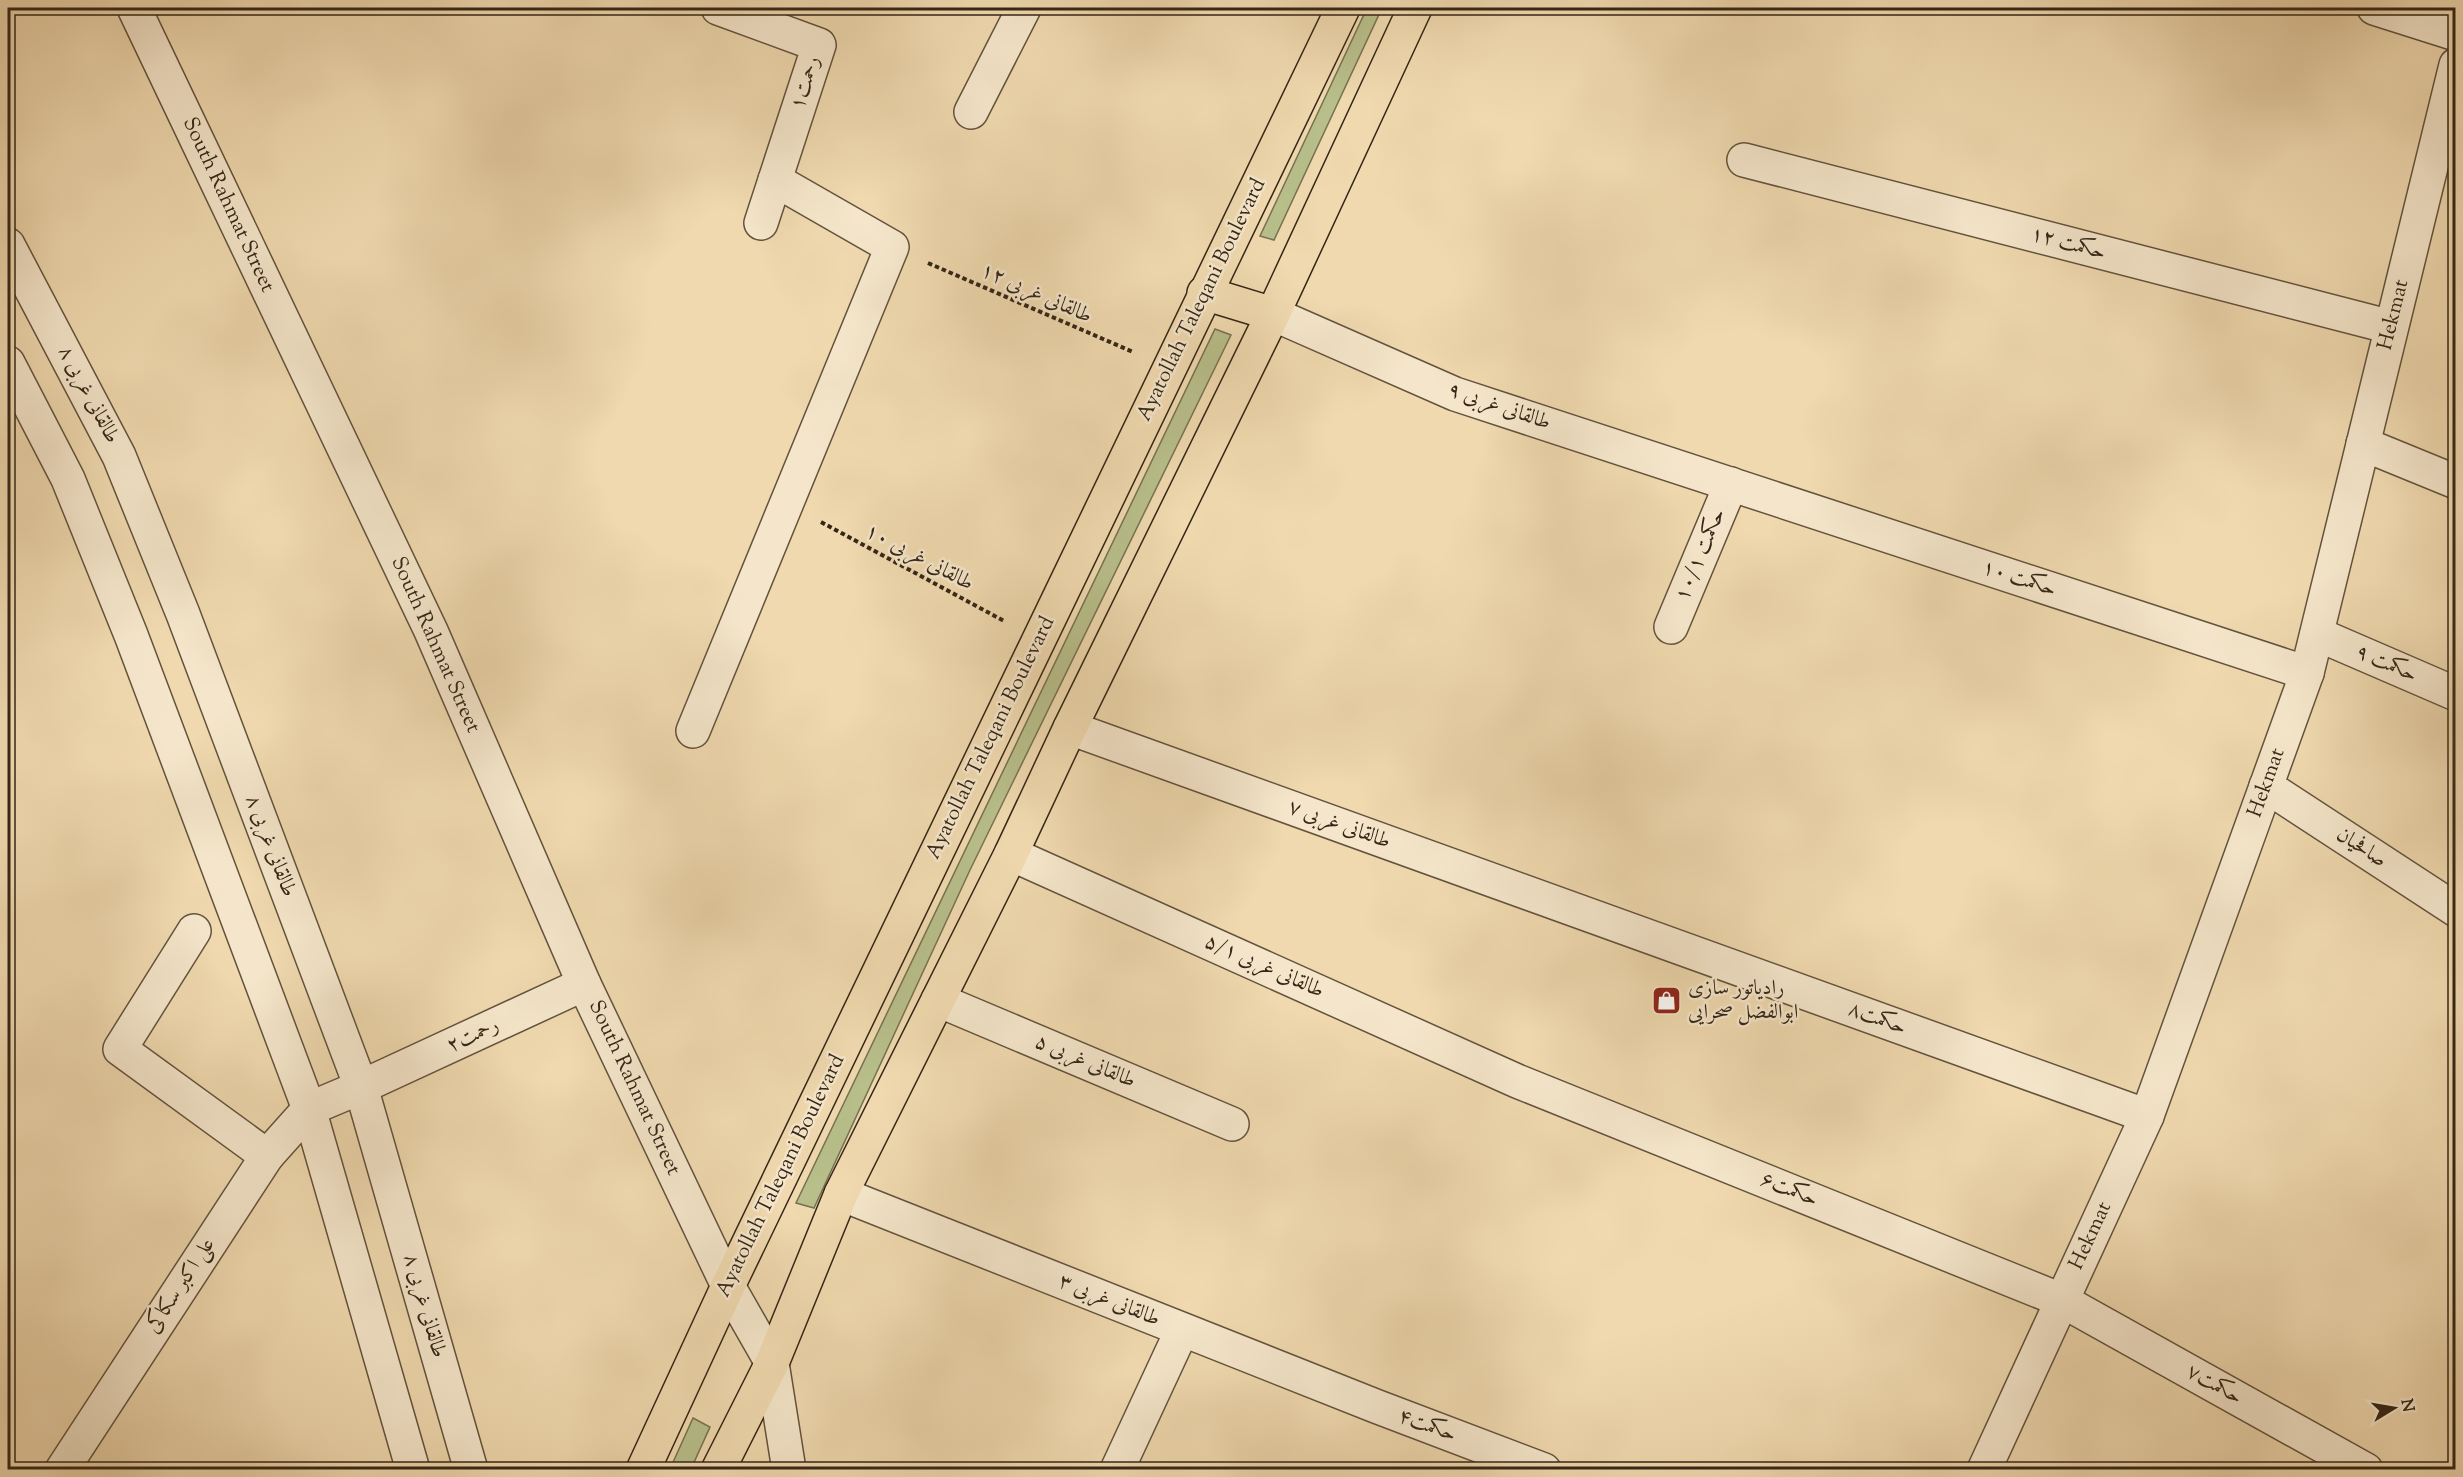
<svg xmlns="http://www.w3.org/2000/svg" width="2463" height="1477" font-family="'Sorts Mill Goudy',Amiri,serif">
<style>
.green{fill:#b8bf8b;stroke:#767251;stroke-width:1.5}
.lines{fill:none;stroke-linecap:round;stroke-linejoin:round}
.minor-casing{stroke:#63533d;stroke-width:36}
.major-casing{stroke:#342617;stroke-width:36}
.path{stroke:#342617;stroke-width:4;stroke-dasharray:4.5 3;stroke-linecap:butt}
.minor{stroke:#f5e6cb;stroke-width:33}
.major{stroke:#f0d9af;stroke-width:33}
.labels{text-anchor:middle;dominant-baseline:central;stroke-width:5;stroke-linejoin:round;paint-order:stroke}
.street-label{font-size:21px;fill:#342617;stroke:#f5e6cb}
.poi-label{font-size:21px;fill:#342617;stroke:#f5e6cb;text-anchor:start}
</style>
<rect width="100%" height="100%" fill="#f0d9af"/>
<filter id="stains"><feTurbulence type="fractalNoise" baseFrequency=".00333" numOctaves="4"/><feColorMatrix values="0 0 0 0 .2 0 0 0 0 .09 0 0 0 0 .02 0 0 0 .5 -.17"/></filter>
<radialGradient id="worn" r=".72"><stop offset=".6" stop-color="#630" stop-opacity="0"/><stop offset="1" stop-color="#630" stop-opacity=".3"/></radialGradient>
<!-- green -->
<g class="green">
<path d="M1367,8H1382L1274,240L1260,236Z"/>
<path d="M1215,329L1231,335L970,870L814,1208L796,1203Z"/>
<path d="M693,1418L710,1427L691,1469H670Z"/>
</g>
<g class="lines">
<defs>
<g id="minor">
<path d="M134,8L431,631L584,984L728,1286L772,1363L789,1470"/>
<path d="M718,8L819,45L761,223"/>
<path d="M2374,8L2456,34"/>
<path d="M971,112L1024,8"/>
<path d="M1744,160L2391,327"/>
<path d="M8,245L119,456L183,614L361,1087L471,1470"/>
<path d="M1273,314L1455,394L2307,673"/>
<path d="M8,363L68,479L131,635L309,1109L413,1470"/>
<path d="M2363,444L2456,482"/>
<path d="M1671,627L1731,484"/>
<path d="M2317,634L2456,694"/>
<path d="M1070,728L2147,1116"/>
<path d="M693,731L892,247L775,180"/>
<path d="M2266,786L2456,910"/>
<path d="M1011,854L1517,1081L2061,1300L2366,1470"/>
<path d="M194,931L120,1049L267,1156"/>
<path d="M938,1000L1232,1124"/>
<path d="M841,1194L1378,1407L1544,1470"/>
<path d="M62,1470L267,1156L309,1109L361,1087L584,984"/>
<path d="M1117,1470L1182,1330"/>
<path d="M1984,1470L2147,1116L2307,673L2456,65"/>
</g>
<g id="major">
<path d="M1204,293L1273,314"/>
<path d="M643,1470L728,1286L1343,8"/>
<path d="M718,1470L772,1363L841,1194L1011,854L1070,728L1273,314L1415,8"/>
</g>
</defs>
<!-- minor casing -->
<use href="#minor" class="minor-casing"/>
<!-- major casing -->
<use href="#major" class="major-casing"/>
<!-- path -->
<g class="path">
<path d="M928,263L1133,352"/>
<path d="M821,522L1004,621"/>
</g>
<!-- minor -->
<use href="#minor" class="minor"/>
<!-- major -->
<use href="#major" class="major"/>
</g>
<!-- icons -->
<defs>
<symbol id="shop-square" viewBox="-11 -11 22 22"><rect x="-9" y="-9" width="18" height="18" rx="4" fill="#8f2418" stroke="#f5e6cb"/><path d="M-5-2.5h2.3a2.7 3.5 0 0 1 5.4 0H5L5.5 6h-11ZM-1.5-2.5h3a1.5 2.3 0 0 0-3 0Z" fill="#fff"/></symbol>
</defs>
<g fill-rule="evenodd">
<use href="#shop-square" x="1650" y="984" width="33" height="33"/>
</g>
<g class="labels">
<!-- street labels -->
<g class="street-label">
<text transform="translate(806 83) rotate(-72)">رحمت۱</text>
<text transform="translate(228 205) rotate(65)">South Rahmat Street</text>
<text transform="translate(2068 244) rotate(15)">حکمت ۱۲</text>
<text transform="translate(1036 294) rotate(24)">طالقانی غربی ۱۲</text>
<text transform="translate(1202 300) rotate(-64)">Ayatollah Taleqani Boulevard</text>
<text transform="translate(2394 315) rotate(-76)">Hekmat</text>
<text transform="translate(88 395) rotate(62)">طالقانی غربی ۸</text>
<text transform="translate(1499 407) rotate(19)">طالقانی غربی ۹</text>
<text transform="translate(1701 555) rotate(-67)">حکمت ۱۰/۱</text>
<text transform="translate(919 558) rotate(28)">طالقانی غربی ۱۰</text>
<text transform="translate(2019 579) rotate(18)">حکمت ۱۰</text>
<text transform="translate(435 645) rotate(66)">South Rahmat Street</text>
<text transform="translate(2386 664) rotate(23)">حکمت ۹</text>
<text transform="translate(991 738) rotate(-64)">Ayatollah Taleqani Boulevard</text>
<text transform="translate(2267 783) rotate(-70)">Hekmat</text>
<text transform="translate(1339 825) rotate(20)">طالقانی غربی ۷</text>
<text transform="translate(270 846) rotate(69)">طالقانی غربی ۸</text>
<text transform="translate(2361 848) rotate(33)">صافحیان</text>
<text transform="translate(1264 967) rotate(24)">طالقانی غربی ۵/۱</text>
<text transform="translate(1877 1019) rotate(20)">حکمت۸</text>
<text transform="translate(473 1036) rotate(-25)">رحمت۲</text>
<text transform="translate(1085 1062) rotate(23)">طالقانی غربی ۵</text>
<text transform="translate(634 1088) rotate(65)">South Rahmat Street</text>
<text transform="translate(781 1176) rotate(-64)">Ayatollah Taleqani Boulevard</text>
<text transform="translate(1789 1190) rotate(22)">حکمت۶</text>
<text transform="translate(2091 1236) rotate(-65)">Hekmat</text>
<text transform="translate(181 1286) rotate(-57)">علی اکبر سکاکی</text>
<text transform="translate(1109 1301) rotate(22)">طالقانی غربی ۳</text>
<text transform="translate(424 1306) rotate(74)">طالقانی غربی ۸</text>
<text transform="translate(2214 1385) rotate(29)">حکمت۷</text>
<text transform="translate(1427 1426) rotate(20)">حکمت۴</text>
</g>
<!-- poi labels -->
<g class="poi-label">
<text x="1688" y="989">رادیاتور سازی<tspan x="1688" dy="24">ابوالفضل صحرایی</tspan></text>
</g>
</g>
<!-- margin -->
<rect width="2463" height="1477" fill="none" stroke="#f0d9af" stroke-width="30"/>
<rect x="9" y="9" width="2445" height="1459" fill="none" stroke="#342617" stroke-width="3"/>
<rect x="15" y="15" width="2433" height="1447" fill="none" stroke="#342617" stroke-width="1.5"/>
<!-- north arrow -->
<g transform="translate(2394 1408) rotate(79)" stroke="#f5e6cb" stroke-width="4.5" paint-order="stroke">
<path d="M0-4.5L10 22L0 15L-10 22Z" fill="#342617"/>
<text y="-9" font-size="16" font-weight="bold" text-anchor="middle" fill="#342617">N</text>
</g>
<rect width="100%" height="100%" filter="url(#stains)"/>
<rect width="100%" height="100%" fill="url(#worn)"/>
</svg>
